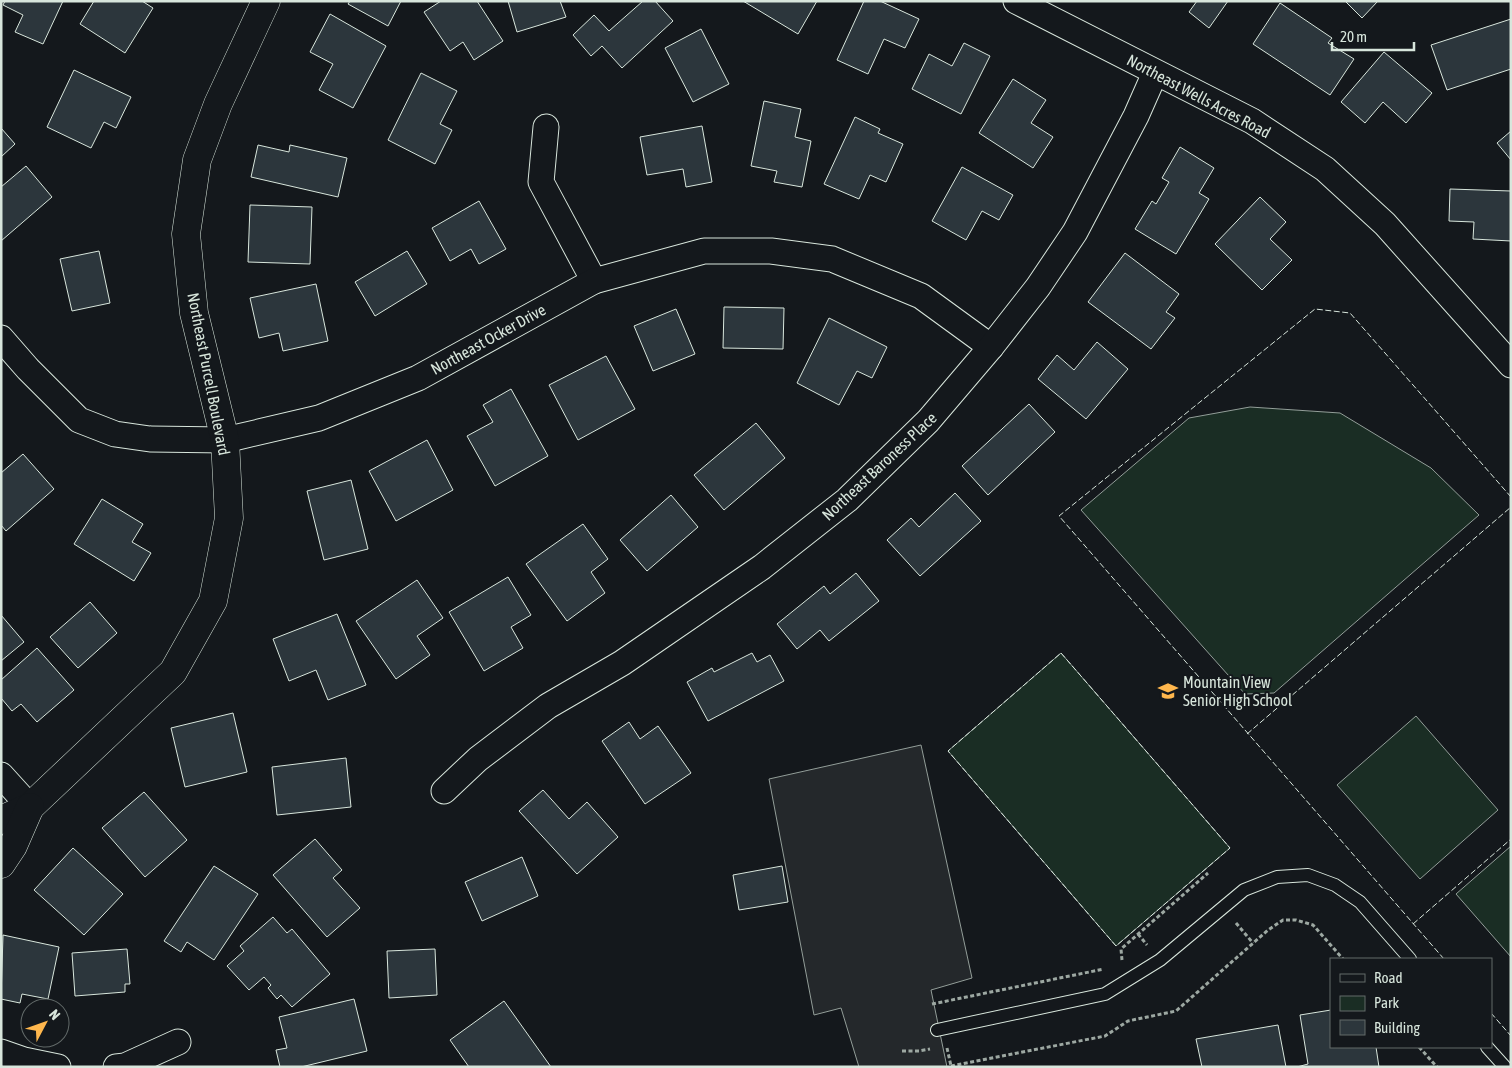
<svg xmlns="http://www.w3.org/2000/svg" width="1512" height="1068" font-family="'Asap Condensed',sans-serif">
<style>
.green{fill:#1a2d24;stroke:#939e99}
.parking{fill:#24282b;stroke:#939e99}
.building{fill:#2c363c;stroke:#d8e6dc}
.lines{fill:none;stroke-linecap:round;stroke-linejoin:round}
.service-casing{stroke:#d8e6dc;stroke-width:14}
.minor-casing{stroke:#d8e6dc;stroke-width:27}
.tertiary-casing{stroke:#d8e6dc;stroke-width:29}
.path{stroke:#9da8a2;stroke-width:3;stroke-dasharray:4 2.5;stroke-linecap:butt}
.service{stroke:#14181c;stroke-width:12}
.minor{stroke:#14181c;stroke-width:25}
.tertiary{stroke:#14181c;stroke-width:28}
.fence{stroke:#d8e6dc;stroke-width:1;stroke-dasharray:6 2.5;stroke-linecap:butt}
.labels{text-anchor:middle;dominant-baseline:central;stroke-width:4;stroke-linejoin:round;paint-order:stroke}
.street-label{font-size:16px;fill:#d8e6dc;stroke:#14181c}
.poi-label{font-size:16px;fill:#d8e6dc;stroke:#14181c;text-anchor:start}
</style>
<rect width="100%" height="100%" fill="#14181c"/>
<!-- green -->
<g class="green">
<path d="M1250,407L1340,413L1431,468L1479,515L1274,693L1245,694L1081,510L1189,418Z"/>
<path d="M1061,653L1230,848L1116,946L948,751Z"/>
<path d="M1416,716L1498,810L1420,879L1337,785Z"/>
<path d="M1511,846V957L1456,894Z"/>
</g>
<!-- parking -->
<path class="parking" d="M921,745L972,978L931,990L947,1067H859L841,1008L814,1015L769,779Z"/>
<!-- building -->
<g class="building">
<path d="M5,1H63L43,44L15,32L23,15L3,5Z"/>
<path d="M94,1H142L153,8L125,53L80,24Z"/>
<path d="M350,1H401L388,26L348,4Z"/>
<path d="M441,1H477L503,41L474,60L463,42L450,51L424,12Z"/>
<path d="M508,1H560L566,17L517,32Z"/>
<path d="M643,1H655L673,21L622,68L602,46L591,56L573,35L594,15L609,31Z"/>
<path d="M743,1H817L798,34Z"/>
<path d="M864,1H880L919,19L905,48L884,39L868,74L837,60Z"/>
<path d="M1197,1H1228L1209,28L1189,12Z"/>
<path d="M1345,1H1378L1362,18Z"/>
<path d="M1280,3L1332,38L1328,43L1354,59L1330,95L1253,44Z"/>
<path d="M330,14L386,46L353,108L319,90L333,64L310,52Z"/>
<path d="M1511,19V69L1447,90L1431,45Z"/>
<path d="M701,29L729,84L693,102L665,48Z"/>
<path d="M964,43L990,56L961,114L912,89L929,54L952,66Z"/>
<path d="M1384,52L1432,93L1406,123L1383,102L1365,123L1341,102Z"/>
<path d="M74,70L131,97L116,128L104,122L91,148L47,127Z"/>
<path d="M421,73L457,91L440,124L452,130L435,164L388,140Z"/>
<path d="M1013,79L1046,100L1031,123L1053,137L1033,168L979,133Z"/>
<path d="M764,101L801,109L795,137L811,141L802,187L774,182L777,171L751,166Z"/>
<path d="M855,117L880,129L878,133L903,144L886,182L870,175L859,199L824,184Z"/>
<path d="M702,126L712,182L686,187L683,169L647,175L640,137Z"/>
<path d="M1,128L15,144L1,157Z"/>
<path d="M1511,131V160L1497,143Z"/>
<path d="M258,145L289,152L290,145L347,158L338,197L251,177Z"/>
<path d="M1180,147L1214,168L1199,193L1209,199L1176,254L1135,229L1152,201L1156,204L1169,182L1162,178Z"/>
<path d="M26,166L52,197L1,241V187Z"/>
<path d="M962,167L1013,195L999,220L982,211L966,240L932,221Z"/>
<path d="M1450,189L1511,191V241L1473,239L1474,222L1449,221Z"/>
<path d="M1260,197L1286,222L1270,239L1292,260L1262,290L1215,244Z"/>
<path d="M479,201L506,249L479,264L471,249L450,261L432,228Z"/>
<path d="M250,205L312,207L310,264L248,262Z"/>
<path d="M99,251L110,303L72,311L60,259Z"/>
<path d="M407,251L427,284L375,316L355,282Z"/>
<path d="M1125,253L1179,294L1166,312L1175,318L1151,349L1088,302Z"/>
<path d="M316,284L328,341L283,351L279,333L259,338L250,298Z"/>
<path d="M724,307L784,308L783,349L723,348Z"/>
<path d="M676,309L695,354L653,371L634,326Z"/>
<path d="M829,318L887,347L872,378L857,371L839,405L797,383Z"/>
<path d="M1097,342L1128,369L1086,419L1038,379L1057,355L1074,370Z"/>
<path d="M606,356L635,409L578,440L549,385Z"/>
<path d="M511,389L548,456L495,486L467,436L493,422L483,405Z"/>
<path d="M1029,404L1055,432L988,495L962,466Z"/>
<path d="M756,423L785,458L724,510L694,475Z"/>
<path d="M427,440L453,490L396,521L369,471Z"/>
<path d="M23,454L54,489L6,531L1,525V473Z"/>
<path d="M351,480L368,549L324,560L307,491Z"/>
<path d="M955,493L981,521L920,576L887,540L911,518L919,527Z"/>
<path d="M671,495L698,527L647,571L620,540Z"/>
<path d="M102,499L143,524L132,542L151,553L134,581L74,544Z"/>
<path d="M583,524L608,559L591,572L605,593L567,621L526,564Z"/>
<path d="M856,573L879,601L829,641L820,630L797,649L777,624L824,586L830,594Z"/>
<path d="M508,577L531,615L511,627L523,648L484,671L449,612Z"/>
<path d="M417,580L443,618L417,636L430,655L396,679L356,621Z"/>
<path d="M90,602L117,633L78,668L50,637Z"/>
<path d="M337,614L366,685L328,700L316,670L289,681L273,639Z"/>
<path d="M1,615L24,642L1,661Z"/>
<path d="M37,648L74,690L37,722L21,704L12,711L1,698V680Z"/>
<path d="M752,653L757,662L770,655L784,681L708,721L687,682L712,668L714,672Z"/>
<path d="M233,713L247,772L185,787L171,728Z"/>
<path d="M629,722L640,739L658,726L691,773L645,804L602,741Z"/>
<path d="M346,758L351,807L277,815L272,767Z"/>
<path d="M543,790L569,819L587,802L618,837L577,874L519,811Z"/>
<path d="M144,792L187,840L145,877L102,828Z"/>
<path d="M315,839L342,870L333,878L360,908L327,937L273,875Z"/>
<path d="M73,848L123,894L84,935L34,890Z"/>
<path d="M522,857L538,896L482,921L465,882Z"/>
<path d="M214,866L258,894L214,960L187,942L181,952L164,941Z"/>
<path d="M782,866L788,902L739,910L733,875Z"/>
<path d="M273,917L287,933L292,929L330,974L292,1007L281,995L277,999L268,988L271,985L264,977L249,990L227,966L244,951L240,946Z"/>
<path d="M3,935L59,947L48,999L22,994L20,1003L1,999Z"/>
<path d="M127,949L130,984H125V992L75,996L72,953Z"/>
<path d="M435,949L437,995L389,998L387,951Z"/>
<path d="M354,999L367,1051L301,1067H280L276,1050L287,1048L279,1017Z"/>
<path d="M504,1001L551,1067H469L450,1040Z"/>
<path d="M1331,1010V1047H1376L1379,1067H1297L1308,1064L1300,1015Z"/>
<path d="M1278,1025L1286,1067H1202L1196,1039Z"/>
</g>
<g class="lines">
<defs>
<g id="service">
<path d="M937,1030L1105,994L1160,960L1244,890L1277,877L1308,875L1335,885L1360,902L1410,959"/>
<path d="M1487,1047L1505,1067"/>
</g>
<g id="minor">
<path d="M1016,1L1252,121L1325,169L1385,224L1511,365"/>
<path d="M546,127L541,182L594,281"/>
<path d="M1,338L28,369L79,420L115,434L150,439L225,440L319,418L418,378L594,281L704,251H771L832,259L921,296L991,347"/>
<path d="M1,775L30,807"/>
<path d="M444,791L478,759L548,706L622,663L762,567L847,500L928,421L991,347L1038,287L1075,232L1136,116L1155,73"/>
<path d="M1,1052L24,1060L58,1067"/>
<path d="M116,1067L125,1066L178,1042"/>
</g>
<g id="tertiary">
<path d="M1,820L30,807L173,672L213,601L229,518L225,440L194,313L186,234L197,160L218,104L266,1"/>
<path d="M1,864L13,846L30,807"/>
</g>
</defs>
<!-- service casing -->
<use href="#service" class="service-casing"/>
<!-- minor casing -->
<use href="#minor" class="minor-casing"/>
<!-- tertiary casing -->
<use href="#tertiary" class="tertiary-casing"/>
<!-- path -->
<g class="path">
<path d="M1236,923L1253,943"/>
<path d="M1138,934L1147,945"/>
<path d="M1122,960L1121,949L1208,873"/>
<path d="M932,1004L1104,969"/>
<path d="M1419,1047L1437,1067"/>
<path d="M947,1048L951,1066"/>
<path d="M902,1051H919L930,1049"/>
<path d="M951,1066L1105,1036L1128,1021L1176,1011L1268,930L1283,920H1296L1313,925L1343,959"/>
</g>
<!-- service -->
<use href="#service" class="service"/>
<!-- minor -->
<use href="#minor" class="minor"/>
<!-- tertiary -->
<use href="#tertiary" class="tertiary"/>
<!-- fence -->
<g class="fence">
<path d="M1061,653L1230,848L1116,946L948,751Z"/>
<path d="M1247,734L1511,507"/>
<path d="M1413,924L1511,839"/>
<path d="M1444,959L1059,516L1315,309L1350,313L1511,497"/>
<path d="M1491,1013L1511,1036"/>
</g>
</g>
<!-- icons -->
<defs>
<symbol id="school-bare" viewBox="-9 -9 18 18"><path d="M0-5L7-2L0 1L-7-2ZM-4 1L0 2.5L4 1V4Q0 6-4 4Z" fill="#ffb74d" stroke="#14181c" stroke-width="2.5" paint-order="stroke"/></symbol>
</defs>
<g fill-rule="evenodd">
<use href="#school-bare" x="1154" y="677" width="28" height="28"/>
</g>
<g class="labels">
<!-- street labels -->
<g class="street-label">
<text transform="translate(1199 96) rotate(28)">Northeast Wells Acres Road</text>
<text transform="translate(488 339) rotate(-29)">Northeast Ocker Drive</text>
<text transform="translate(209 374) rotate(79)">Northeast Purcell Boulevard</text>
<text transform="translate(879 466) rotate(-43)">Northeast Baroness Place</text>
</g>
<!-- poi labels -->
<g class="poi-label">
<text x="1183" y="682">Mountain View<tspan x="1183" dy="18">Senior High School</tspan></text>
</g>
</g>
<!-- border -->
<rect width="1512" height="1068" fill="none" stroke="#d8e6dc" stroke-width="5"/>
<!-- legend -->
<rect x="1330" y="958" width="162" height="90" fill="#14181c" stroke="#626a69"/>
<rect x="1340" y="974" width="25" height="8" fill="#14181c" stroke="#626a69"/>
<text x="1374" y="983" font-size="15" fill="#d8e6dc">Road</text>
<rect x="1340" y="996" width="25" height="15" fill="#1a2d24" stroke="#626a69"/>
<text x="1374" y="1008" font-size="15" fill="#d8e6dc">Park</text>
<rect x="1340" y="1020" width="25" height="15" fill="#2c363c" stroke="#626a69"/>
<text x="1374" y="1033" font-size="15" fill="#d8e6dc">Building</text>
<!-- north arrow -->
<g transform="translate(45 1023) rotate(49)"><circle r="24" fill="#14181c" stroke="#626a69"/>
<path d="M0-4L9 19L0 12L-9 19Z" fill="#ffb74d"/>
<text y="-8" font-size="14" font-weight="bold" text-anchor="middle" fill="#d8e6dc">N</text>
</g>
<!-- scale -->
<path d="M1332 42v8h82v-8" fill="none" stroke="#d8e6dc" stroke-width="2.5"/>
<text x="1340" y="42" font-size="15" fill="#d8e6dc" stroke="#14181c" stroke-width="4" paint-order="stroke">20 m</text>
</svg>
